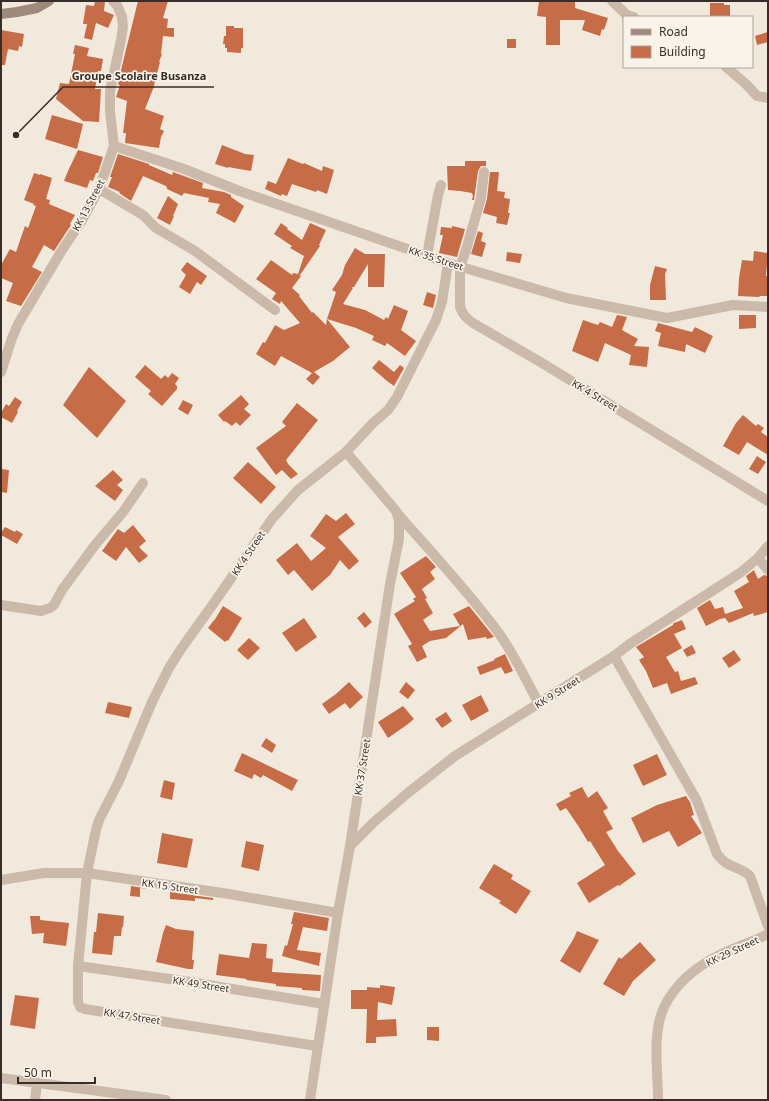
<svg xmlns="http://www.w3.org/2000/svg" width="769" height="1101" font-family="'Noto Sans',sans-serif">
<style>
.building{fill:#c66c47}
.lines{fill:none;stroke-linecap:round;stroke-linejoin:round}
.street{stroke:#cbbaa9;stroke-width:10}
.secondary{stroke:#9f897a;stroke-width:10}
.labels{text-anchor:middle;dominant-baseline:central;stroke-width:3.5;stroke-linejoin:round;paint-order:stroke}
.street-label{font-size:10px;fill:#382e29;stroke:#faf3e9}
.leader{fill:none;stroke:#382e29;stroke-width:1.5}
.callout-dot{fill:#382e29;stroke:#faf3e9;stroke-width:1.5}
.callout-label{font-size:11px;text-anchor:middle;font-weight:bold;fill:#382e29;stroke:#faf3e9;stroke-width:3.5;stroke-linejoin:round;paint-order:stroke}
</style>
<rect width="100%" height="100%" fill="#f2e9dd"/>
<!-- building -->
<g class="building">
<path d="M95,1H105L104,11L114,15L108,28L96,23L92,40L84,38L87,24H83L86,5L94,6Z"/>
<path d="M138,1H168L163,18L168,19L167,28H174V37L163,36L161,54H162L159,62H160L153,89L145,109L164,116L160,129L164,131L161,137L159,148L125,143L126,133H123L127,101L116,97L120,85H118L122,66Z"/>
<path d="M539,1H575V8L608,18L604,30L602,29L600,36L582,30L585,20H560V45H546V17L537,16Z"/>
<path d="M710,3H724V5H730V17H710Z"/>
<path d="M226,26H234V28H243V48H241V53L227,52V48H225V44H223L224,36H226Z"/>
<path d="M1,30L24,34L22,47L19,46L18,51L8,49L5,65H1Z"/>
<path d="M768,32V42L757,45L755,36Z"/>
<rect x="507" y="39" width="9" height="9"/>
<path d="M75,45L89,48L87,56L103,59L101,71H98L95,89H101L99,122L83,121L56,99L60,83L69,84L75,54H73Z"/>
<path d="M52,115L83,124L77,149L45,139Z"/>
<path d="M222,145L245,154L254,155L251,171L228,167V168L215,164Z"/>
<path d="M78,150L103,157L98,173H96L93,181L90,180L87,188L64,181L68,171Z"/>
<path d="M118,154L149,164V165L172,175L173,172L203,183L202,188L224,192L231,195V197L244,206L235,223L216,213L220,204L208,202L209,198L184,193L182,196L167,189V188L166,186L143,176L131,201L119,193L120,192L108,187L112,177H110Z"/>
<path d="M288,158L303,164L304,163L322,171L323,166L334,170L327,194L317,190L316,192L292,184L287,196L282,194L281,196L265,189L268,181L276,184Z"/>
<path d="M465,161H486V166H481L478,171L474,200H472L473,195L472,194V193L460,191L448,190L447,166H465Z"/>
<path d="M490,172H499L497,191L505,192L504,198L510,199L508,213H510L507,225L496,223L497,217L483,213L487,199Z"/>
<path d="M34,173L40,175V174L52,178L46,199L50,200L49,204L75,215L70,224L71,225L54,251L44,245L32,267L42,272L21,306L6,301L13,283L1,278V265L10,249L16,252L25,226L28,228L36,206L33,205L34,204L24,200Z"/>
<path d="M168,196L178,204L173,216H174L170,225L157,218Z"/>
<path d="M281,223L288,228L287,229L302,240L310,223L326,230L319,245L320,246L300,275L298,274L301,276L292,288L300,295L299,296L312,313L313,312L326,325L327,319L350,347L333,361L314,372L320,377L313,385L306,379L312,373L281,356L275,366L256,354L263,342L265,343L275,325L284,330L300,323L281,301L280,304L272,299L276,293L256,279L271,260L292,275L293,273L298,274L304,256L290,248L292,246L274,234Z"/>
<path d="M452,226L465,229L457,257L439,253L443,235H440L441,227L452,228Z"/>
<path d="M478,231L483,233L481,241L486,243L482,257L471,254Z"/>
<path d="M355,248L365,254H385L384,287H368V264L354,287H351L353,288L343,304L365,310L384,320L386,317L388,319L394,305L408,311L401,330L416,341L405,356L387,343L385,346L372,340L374,336L356,328L327,319L336,292L332,290L342,275L345,265Z"/>
<path d="M754,251L768,253L766,276H768V296H760L759,297L738,296L739,278L742,260L753,261Z"/>
<path d="M507,252L522,254L520,263L506,261Z"/>
<path d="M187,262L207,276L201,285L197,282L190,294L179,287L186,275L181,270Z"/>
<path d="M655,266L667,269L665,274L666,300H650V285Z"/>
<path d="M427,292L436,295L433,308L423,305Z"/>
<path d="M617,315L627,317L622,330L638,339L634,346L649,347L647,367L629,365L631,355L605,343L598,362L572,351L583,320L598,325L600,322L612,327Z"/>
<path d="M739,315H756V328L739,329Z"/>
<path d="M658,323L692,332L695,327L713,336L705,353L686,344L685,352L658,346L661,333L655,331Z"/>
<path d="M379,360L394,372L400,365L404,368L394,386L387,381L372,368Z"/>
<path d="M145,365L161,379L165,375L168,378L172,373L179,378L175,384L177,386V389L162,406L148,394L151,391L135,377Z"/>
<path d="M89,367L126,401L97,438L63,405Z"/>
<path d="M241,395L249,404L244,409L251,415L240,426L236,422L232,426L225,421L224,422L218,415Z"/>
<path d="M15,397L22,402L17,411L18,412L12,423L1,417V413L6,404L9,406Z"/>
<path d="M183,400L193,405L188,415L178,409Z"/>
<path d="M297,403L318,420L286,460L288,464L298,474L291,479L282,470L276,475L256,448L286,426L282,422Z"/>
<path d="M743,415L756,426L758,424L764,428L761,432L768,437V455L747,442L739,455L723,446L736,423Z"/>
<path d="M757,456L766,462L758,474L749,469Z"/>
<path d="M248,462L276,487L261,504L233,478Z"/>
<path d="M1,469L9,470L7,493L1,492Z"/>
<path d="M113,470L123,480L117,485L123,490L115,501L95,486Z"/>
<path d="M346,513L355,524L338,537L359,561L349,570L340,560L330,575L312,591L294,570L288,575L276,560L297,543L311,561L326,548L310,536L326,514L336,521Z"/>
<path d="M133,525L146,541L139,547L148,556L139,563L126,547L116,561L102,551L118,529L124,533Z"/>
<path d="M5,527L15,532L16,530L23,534L17,544L1,535V533Z"/>
<path d="M426,556L436,567L430,572L435,579L422,589L427,598L425,599L433,613L423,620L430,631L460,626L453,614L469,606L494,637L487,639L486,637L468,640L463,624L446,638L430,641L422,646L427,657L417,662L408,646L412,644L394,614L415,601L413,599L416,597L400,573Z"/>
<path d="M754,570L758,579L764,575L768,576V612L754,616L753,613L729,623L725,618L720,619L706,626L697,608L710,600L715,609L723,607L725,614L743,608L734,591L749,582L746,576Z"/>
<path d="M223,606L242,618L228,641L227,640L225,642L208,628L214,620V621Z"/>
<path d="M364,612L372,622L365,628L357,618Z"/>
<path d="M304,618L317,637L296,652L282,633Z"/>
<path d="M682,620L686,629L674,634L682,648L666,657L675,672L678,671L681,681L695,677L698,684L671,694L667,683L653,688L646,671L639,660L644,657L636,647L673,625V624L674,623Z"/>
<path d="M249,638L260,648L248,660L237,650Z"/>
<path d="M692,645L696,653L687,657L683,650Z"/>
<path d="M734,650L741,660L729,668L722,658Z"/>
<path d="M505,654L513,671L505,674L501,667L480,675L477,667L495,660L494,659Z"/>
<path d="M349,682L363,697L350,709L345,703L329,714L322,704L336,694Z"/>
<path d="M406,682L415,690L408,699L399,692Z"/>
<path d="M481,695L489,711L471,721L462,705Z"/>
<path d="M108,702L132,707L129,718L105,713Z"/>
<path d="M403,706L414,719L408,724L388,738L378,722Z"/>
<path d="M446,712L452,721L442,728L435,719Z"/>
<path d="M266,738L276,745L272,753L261,746Z"/>
<path d="M242,753L298,780L292,791L263,775L261,778L254,774L252,779L234,771Z"/>
<path d="M657,754L667,775L643,786L633,765Z"/>
<path d="M164,780L175,783L172,800L160,797Z"/>
<path d="M582,787L588,798L597,791L608,808L603,811L613,829L606,832L618,851L636,874L619,886L618,885L589,903L577,883L605,865L590,841L588,842L579,827L566,808L560,811L556,804L571,796L569,793Z"/>
<path d="M686,796L690,802L694,815L691,816L702,833L678,847L669,831L643,843L631,818L657,805Z"/>
<path d="M162,833L193,839L187,868L157,863Z"/>
<path d="M246,841L264,845L259,871L241,867Z"/>
<path d="M494,864L513,875L511,879L531,891L516,914L499,903L501,901L479,888Z"/>
<path d="M131,886L150,889L140,888V897L130,896Z"/>
<path d="M170,892L213,898V900L195,898V901L170,899Z"/>
<path d="M294,912L329,918L327,931L303,927L297,950L321,953L319,966L282,956L285,945L287,946L293,924H291Z"/>
<path d="M98,913L124,916L123,927H122L121,936H114L112,955L92,953L94,932H96Z"/>
<path d="M30,916H40V920L69,923L66,946L43,943L44,933L32,934Z"/>
<path d="M166,925L176,929L194,931L192,960H194L193,969H188L156,962L163,933Z"/>
<path d="M577,931L599,940L580,973L560,961L574,938Z"/>
<path d="M640,942L656,960L633,981L624,996L603,984L619,957L621,959Z"/>
<path d="M252,943L267,944L266,958L273,959L272,972L321,975L320,991L302,990V988L276,986V984L246,980L247,979L216,975L219,954L249,958Z"/>
<path d="M380,985L395,987L392,1005L378,1002L377,1020L396,1019L397,1036L376,1037V1043H366L367,1009H351V990H367V987L380,988Z"/>
<path d="M15,995L39,998L35,1029L10,1025Z"/>
<path d="M427,1027H439V1041L427,1040Z"/>
</g>
<g class="lines">
<!-- street -->
<g class="street">
<path d="M612,1L627,15L634,17"/>
<path d="M726,67L746,84L757,96L768,98"/>
<path d="M114,146L184,169L242,192L448,263L566,298L667,318L733,305L768,307"/>
<path d="M484,172L481,198L466,250L460,267V307C463,315 466,318 473,323L542,363L768,501"/>
<path d="M99,189L143,215L156,228L195,251L275,310"/>
<path d="M427,256L438,195L441,185"/>
<path d="M1,372L12,338L18,324L62,250L81,222L99,189L114,146L110,112V91L121,40L123,27L122,17L117,5L113,1"/>
<path d="M397,513C431,552 467,590 498,632C514,654 526,680 539,704"/>
<path d="M758,558L768,570"/>
<path d="M1,605L41,611L50,608L54,605L62,590L95,545L123,512L143,483"/>
<path d="M614,656L661,738L697,801L717,854C728,869 739,866 750,876L768,926"/>
<path d="M350,846L374,822L409,792L455,756L614,656L631,643L740,573L758,558L768,546"/>
<path d="M1,880L44,873H87L229,894L338,913"/>
<path d="M78,966L184,981L324,1004"/>
<path d="M317,1046L85,1009L80,1007L78,1002V966L87,873L96,830L99,820L119,781L152,702L169,668L181,649L216,600L272,519L298,490L346,452L373,423L388,410L397,397L436,320L442,302L448,263"/>
<path d="M1,1078L166,1100"/>
<path d="M35,1100L37,1083"/>
<path d="M310,1100L338,913L350,846L390,584L399,539V521L396,511L346,452"/>
<path d="M658,1100C658,1074 653,1039 661,1015C668,993 687,974 707,962C726,950 748,944 768,934"/>
</g>
<!-- secondary -->
<path class="secondary" d="M1,14L17,12L37,8L49,1"/>
</g>
<g class="labels">
<!-- street labels -->
<g class="street-label">
<text transform="translate(88 205) rotate(-62)">KK 13 Street</text>
<text transform="translate(436 258) rotate(18)">KK 35 Street</text>
<text transform="translate(595 395) rotate(31)">KK 4 Street</text>
<text transform="translate(248 553) rotate(-56)">KK 4 Street</text>
<text transform="translate(557 692) rotate(-32)">KK 9 Street</text>
<text transform="translate(362 767) rotate(-81)">KK 37 Street</text>
<text transform="translate(170 886) rotate(8)">KK 15 Street</text>
<text transform="translate(732 951) rotate(-25)">KK 29 Street</text>
<text transform="translate(201 984) rotate(9)">KK 49 Street</text>
<text transform="translate(132 1016) rotate(9)">KK 47 Street</text>
</g>
</g>
<!-- callouts -->
<path class="leader" d="M16 135L63 87H214"/>
<circle class="callout-dot" cx="16" cy="135" r="4"/>
<g class="callout-label">
<text x="139" y="80">Groupe Scolaire Busanza</text>
</g>
<!-- border -->
<rect width="769" height="1101" fill="none" stroke="#382e29" stroke-width="4"/>
<!-- legend -->
<rect x="623" y="16" width="130" height="52" fill="#faf3e9" stroke="#aca49c"/>
<rect x="631" y="29" width="20" height="6" fill="#9f897a" stroke="#aca49c"/>
<text x="659" y="36" font-size="12" fill="#382e29">Road</text>
<rect x="631" y="46" width="20" height="12" fill="#c66c47" stroke="#aca49c"/>
<text x="659" y="56" font-size="12" fill="#382e29">Building</text>
<!-- scale -->
<path d="M18 1077v6h77v-6" fill="none" stroke="#382e29" stroke-width="2"/>
<text x="24" y="1077" font-size="12" fill="#382e29" stroke="#faf3e9" stroke-width="3" paint-order="stroke">50 m</text>
</svg>
